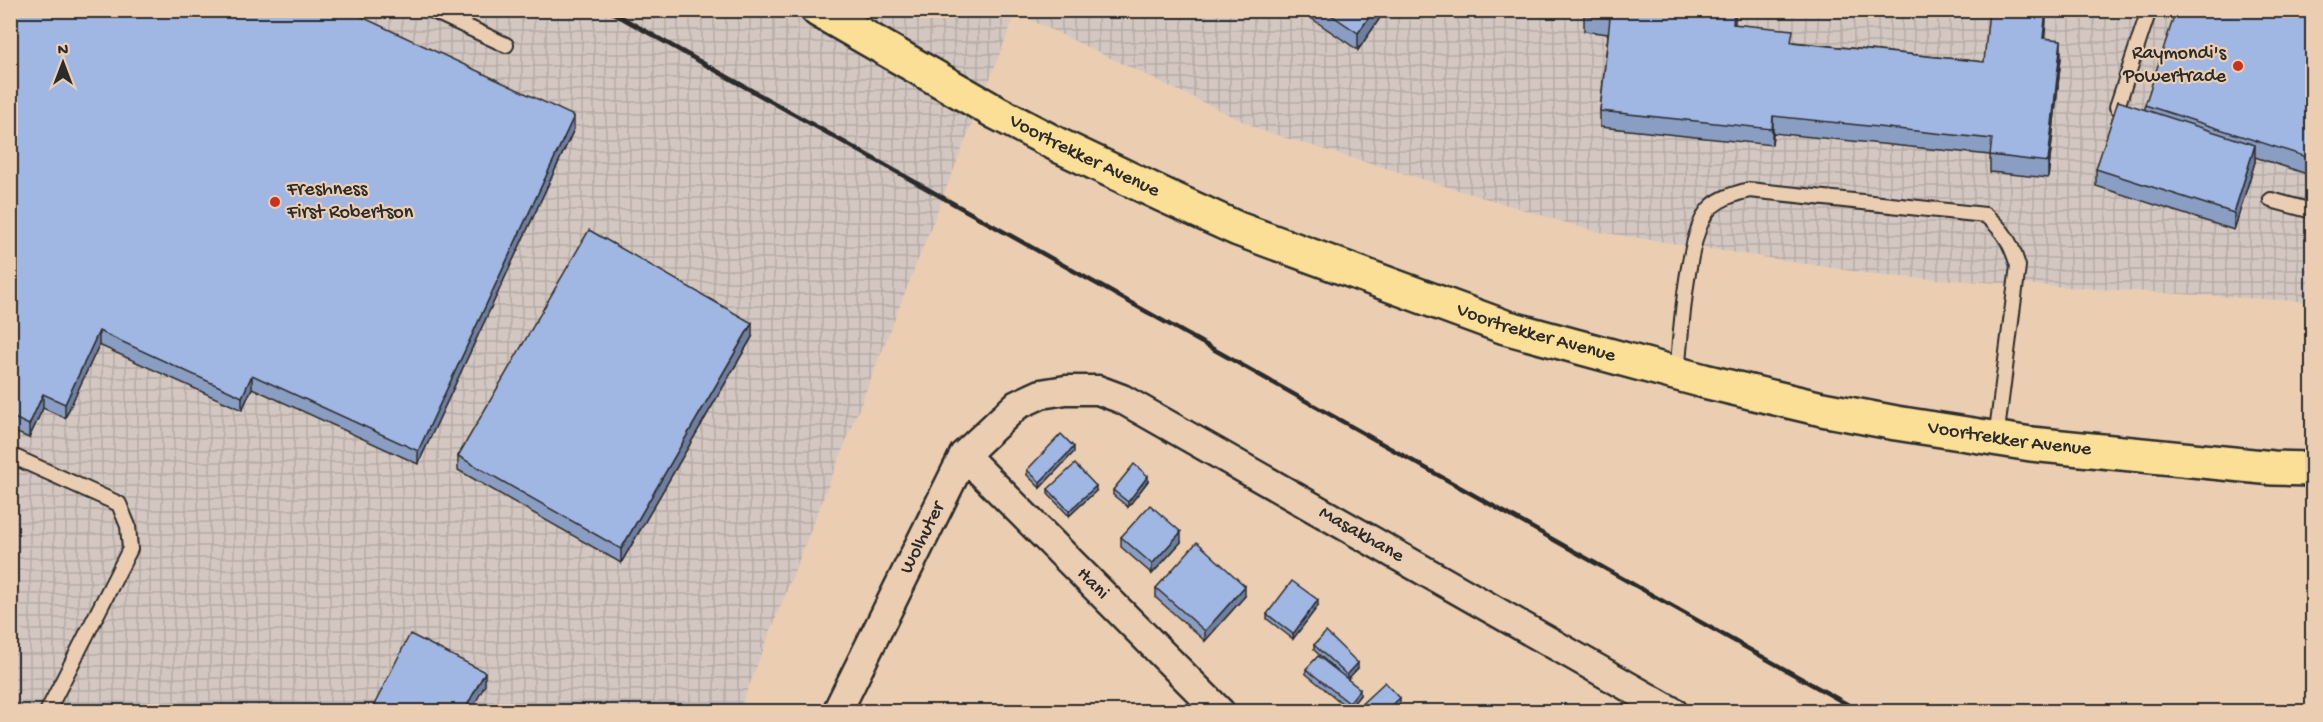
<svg xmlns="http://www.w3.org/2000/svg" width="2323" height="722" font-family="'Gochi Hand',sans-serif">
<style>
.industrial{fill:url(#industrial-grid)}
.lines{fill:none;stroke-linecap:round;stroke-linejoin:round}
.service-casing{stroke:#2b2b2b;stroke-width:18}
.minor-casing{stroke:#2b2b2b;stroke-width:33}
.primary-casing{stroke:#2b2b2b;stroke-width:38}
.service{stroke:#ebceb2;stroke-width:14}
.minor{stroke:#ebceb2;stroke-width:28}
.primary{stroke:#fbdf96;stroke-width:33}
.rail{stroke:#2b2b2b;stroke-width:4.5}
.wall{fill:#8a9dc3;stroke:#2b2b2b;stroke-width:1.5}
.shaded-wall{fill:#707f9f;stroke:#2b2b2b;stroke-width:1.5}
.building{fill:#a0b6e3;stroke:#2b2b2b;stroke-width:1.5}
.poi-dot{fill:#c8321e;stroke:#ebceb2;stroke-width:2}
.labels{text-anchor:middle;dominant-baseline:central;stroke-width:4.5;stroke-linejoin:round;paint-order:stroke}
.poi-label{font-size:20px;fill:#2b2b2b;stroke:#ebceb2;text-anchor:end}
.street-label{font-size:20px;fill:#2b2b2b;stroke:#ebceb2}
</style>
<defs>
<pattern id="industrial-grid" width="8" height="8" patternUnits="userSpaceOnUse" patternTransform="scale(1.5)"><rect width="8" height="8" fill="#d4c7c1"/><path d="M0 4h8M4 0v8" fill="none" stroke="#b6aba6"/></pattern>
</defs>
<rect width="100%" height="100%" fill="#ebceb2"/>
<filter id="ink" filterUnits="userSpaceOnUse"><feTurbulence type="fractalNoise" baseFrequency=".0167" numOctaves="2"/><feDisplacementMap in="SourceGraphic" scale="12" xChannelSelector="R" yChannelSelector="G"/><feConvolveMatrix kernelMatrix="1 2 1 2 8 2 1 2 1" color-interpolation-filters="sRGB"/></filter>
<g filter="url(#ink)">
<!-- industrial -->
<path class="industrial" d="M10,11H2312V302L1884,276L1593,231L1263,131L1016,13L739,711H11Z"/>
<g class="lines">
<defs>
<g id="service">
<path d="M431,10L506,45"/>
<path d="M2117,107L2149,10"/>
<path d="M2271,200L2312,211"/>
<path d="M1677,373C1681,337 1686,230 1711,207C1722,197 1735,194 1749,190L1985,215C2004,230 2011,243 2018,266L1996,439"/>
<path d="M10,455L119,504L128,526L130,549L47,712"/>
</g>
<g id="minor">
<path id="s1" d="M964,455L1220,712"/>
<path id="s2" d="M837,712L964,455L1017,405L1041,394L1066,390H1098L1122,399L1673,712"/>
</g>
<g id="primary">
<path id="s3" d="M818,10L997,113L1060,146L1161,194L1238,229L1505,327L1704,381L1822,409L1896,423L2031,444L2273,468L2312,469"/>
</g>
</defs>
<!-- service casing -->
<use href="#service" class="service-casing"/>
<!-- minor casing -->
<use href="#minor" class="minor-casing"/>
<!-- primary casing -->
<use href="#primary" class="primary-casing"/>
<!-- service -->
<use href="#service" class="service"/>
<!-- minor -->
<use href="#minor" class="minor"/>
<!-- primary -->
<use href="#primary" class="primary"/>
<!-- rail -->
<path class="rail" d="M608,10L1861,712"/>
</g>
<!-- wall -->
<g class="wall">
<path d="M10,10L574,129L418,464L252,388L242,410L99,345L65,418L43,408L29,438L10,430Z"/>
<path d="M1299,10H1382V15L1358,50Z"/>
<path d="M1736,10L1734,24L1793,42L1984,62L2046,10L2044,39L2061,57L2048,178L1990,172V155L1773,133L1772,145L1600,127V111L1608,34L1584,31V15Z"/>
<path d="M2313,10V176L2255,157V162L2234,230L2096,186V169L2145,110V105Z"/>
<path d="M752,337L621,563L458,470V456Z"/>
<path d="M1074,452L1040,488L1027,475V470Z"/>
<path d="M1148,481L1128,507L1113,495V490Z"/>
<path d="M1048,489L1096,491L1069,516L1048,494Z"/>
<path d="M1121,537L1181,542L1152,574L1121,547Z"/>
<path d="M1156,588L1245,596L1205,641L1156,598Z"/>
<path d="M1318,606L1293,639L1267,619V614Z"/>
<path d="M1314,645L1358,668L1347,679L1360,695L1349,709L1306,674V669L1338,672L1314,650Z"/>
</g>
<!-- shaded-wall -->
<g class="shaded-wall">
<path d="M1374,10H1382V15L1358,50V33Z"/>
<path d="M1734,10H1736V14L1733,40V24Z"/>
<path d="M2046,10V21L2043,55V38Z"/>
<path d="M2061,40V57L2048,178V162Z"/>
<path d="M574,116V129L418,464V451Z"/>
<path d="M1773,116V133L1772,145V129Z"/>
<path d="M2255,145V162L2234,230V213Z"/>
<path d="M752,323V337L621,563V549Z"/>
<path d="M99,331V345L65,418V404Z"/>
<path d="M252,375V388L242,410V397Z"/>
<path d="M43,394V408L29,438V425Z"/>
<path d="M1074,447V452L1040,488V482Z"/>
<path d="M1148,476V481L1128,507V502Z"/>
<path d="M1096,486V491L1069,516V511Z"/>
<path d="M1181,532V542L1152,574V564Z"/>
<path d="M1245,586V596L1205,641V631Z"/>
<path d="M1318,600V606L1293,639V634Z"/>
<path d="M1358,663V668L1347,680V675Z"/>
<path d="M485,672V685L471,711H464Z"/>
<path d="M1360,689V695L1349,709V703Z"/>
<path d="M1400,698V707L1395,711H1385Z"/>
</g>
<!-- building -->
<g class="building">
<path d="M10,10H347L574,116L418,451L252,375L242,397L99,331L65,404L43,394L29,425L10,416V264L11,262H10Z"/>
<path d="M1324,10H1374L1358,33Z"/>
<path d="M1584,10H1734L1733,24L1793,30L1791,42L1984,62L1989,10H2046L2043,38L2061,40L2048,162L1990,155L1992,139L1773,116L1772,129L1600,111L1610,18L1584,15Z"/>
<path d="M2176,10H2313V159L2145,105Z"/>
<path d="M2118,101L2255,145L2234,213L2096,169Z"/>
<path d="M589,230L752,323L621,549L458,456Z"/>
<path d="M1061,434L1074,447L1040,482L1027,470Z"/>
<path d="M1075,464L1096,486L1069,511L1048,489Z"/>
<path d="M1134,464L1148,476L1128,502L1113,490Z"/>
<path d="M1150,505L1181,532L1152,564L1121,537Z"/>
<path d="M1197,542L1245,586L1205,631L1156,588Z"/>
<path d="M1292,581L1318,600L1293,634L1267,614Z"/>
<path d="M1326,632L1358,663L1347,675L1314,645Z"/>
<path d="M410,634L485,672L464,711H371Z"/>
<path d="M1318,656L1360,689L1349,703L1306,669Z"/>
<path d="M1385,682L1400,698L1385,711H1354Z"/>
<path d="M576,708L585,711H575Z"/>
</g>
</g>
<!-- markers -->
<g class="poi-dot">
<circle cx="2238" cy="66" r="6"/>
<circle cx="275" cy="202" r="6"/>
</g>
<g class="labels">
<!-- poi labels -->
<g class="poi-label">
<text x="2226" y="54">Raymondi's<tspan x="2226" dy="23">Powertrade</tspan></text>
<text x="287" y="190" text-anchor="start">Freshness<tspan x="287" dy="23">First Robertson</tspan></text>
</g>
<!-- street labels -->
<g class="street-label">
<text stroke="none"><textPath href="#s3" startOffset="304">Voortrekker Avenue</textPath></text>
<text stroke="none"><textPath href="#s3" startOffset="790">Voortrekker Avenue</textPath></text>
<text stroke="none"><textPath href="#s3" startOffset="1276">Voortrekker Avenue</textPath></text>
<text stroke="none"><textPath href="#s2" startOffset="744">Masakhane</textPath></text>
<text stroke="none"><textPath href="#s2" startOffset="194">Wolhuter</textPath></text>
<text stroke="none"><textPath href="#s1" startOffset="182">Hani</textPath></text>
</g>
</g>
<!-- margin -->
<rect width="2323" height="722" fill="none" stroke="#ebceb2" stroke-width="36"/>
<rect x="18" y="18" width="2287" height="686" fill="none" stroke="#2b2b2b" stroke-width="2" filter="url(#ink)"/>
<!-- north arrow -->
<g transform="translate(63 63)" stroke="#ebceb2" stroke-width="4.5" paint-order="stroke">
<path d="M0-4.5L10 22L0 15L-10 22Z" fill="#2b2b2b"/>
<text y="-9" font-size="16" font-weight="bold" text-anchor="middle" fill="#2b2b2b">N</text>
</g>
</svg>
